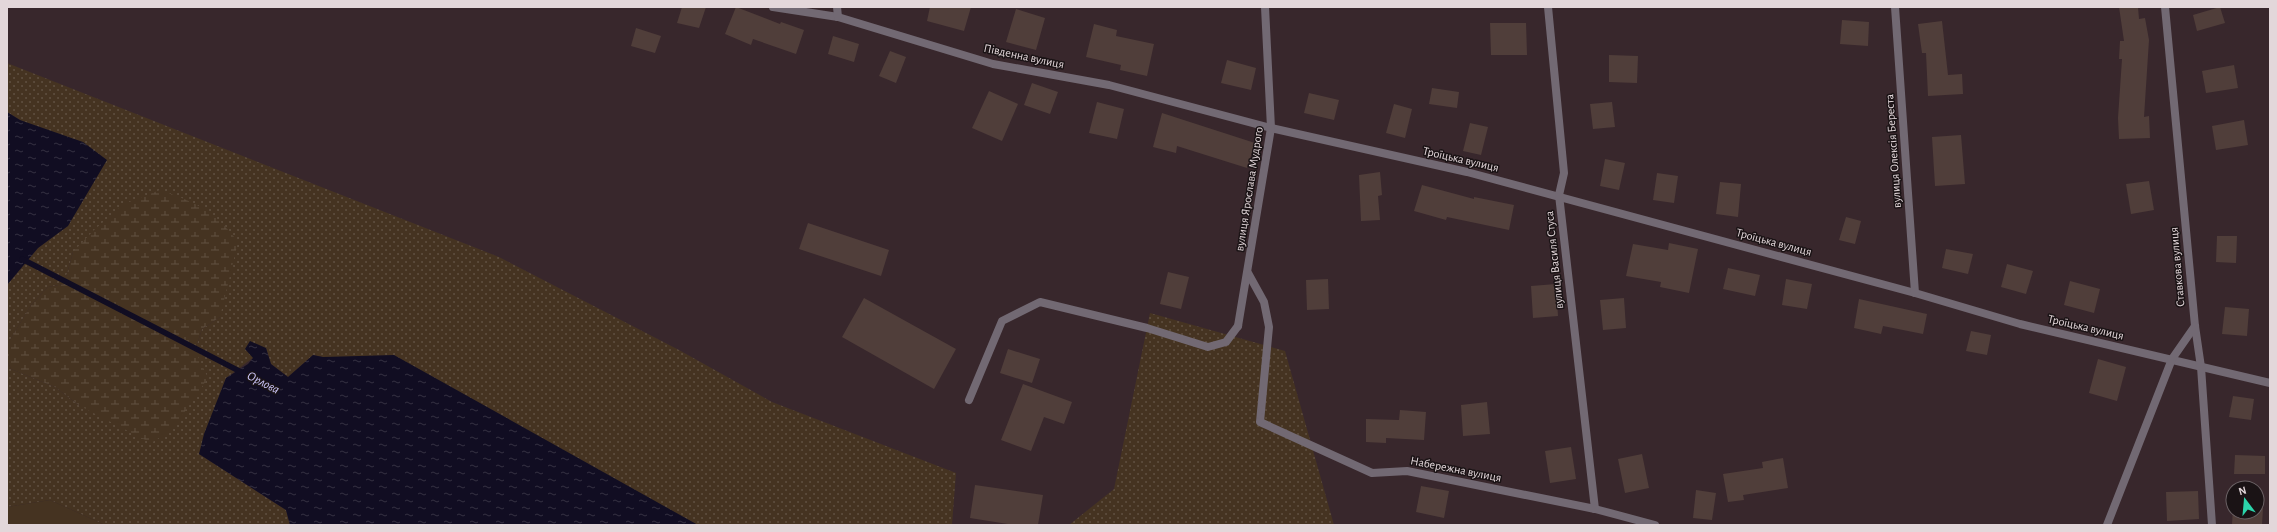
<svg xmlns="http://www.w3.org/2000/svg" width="2277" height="532" font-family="'Alegreya Sans',sans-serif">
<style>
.grass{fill:url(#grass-dots)}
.wetland{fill:url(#wetland-marsh)}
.garden{fill:#453321}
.water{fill:url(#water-ripples)}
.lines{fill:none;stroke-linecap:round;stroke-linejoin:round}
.stream{stroke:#110d22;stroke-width:5.5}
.building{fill:#503e3a}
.service{stroke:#726973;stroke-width:8}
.minor{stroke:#726973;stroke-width:8}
.labels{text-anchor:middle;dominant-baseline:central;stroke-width:3;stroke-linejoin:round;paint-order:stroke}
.street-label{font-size:12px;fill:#e3d7da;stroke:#1a1315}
.water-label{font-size:13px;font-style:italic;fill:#ccc6fb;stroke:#1a1315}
</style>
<defs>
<pattern id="grass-dots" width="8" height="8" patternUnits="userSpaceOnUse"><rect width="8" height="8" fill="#453321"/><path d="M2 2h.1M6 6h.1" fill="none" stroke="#605041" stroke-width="1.8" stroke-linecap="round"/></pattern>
<pattern id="wetland-marsh" width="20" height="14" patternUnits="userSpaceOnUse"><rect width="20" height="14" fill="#453321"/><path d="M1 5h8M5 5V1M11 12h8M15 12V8" fill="none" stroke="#605041"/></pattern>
<pattern id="water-ripples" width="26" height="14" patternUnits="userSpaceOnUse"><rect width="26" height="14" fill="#110d22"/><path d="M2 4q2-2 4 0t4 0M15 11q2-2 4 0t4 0" fill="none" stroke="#343042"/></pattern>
</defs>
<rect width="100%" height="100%" fill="#38272c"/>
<!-- grass -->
<g class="grass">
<path d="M7,63L499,257L679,350L772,402L956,473L952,525H698L323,357L313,355L288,377L271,364L266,348L226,378L199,454L286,510L290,525H105L50,500L7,507V360L11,369L55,387L80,406L195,350L202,329L220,317L73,252L64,284L48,287L31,305L7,345V285L38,248L68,225L20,120L7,112Z"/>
<path d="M1150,313L1285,351L1334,525H1069L1114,489Z"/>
</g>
<!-- wetland -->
<path class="wetland" d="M160,190C197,203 214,210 238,242L220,317L202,329L195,350L208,378L173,429L151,443L80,406L55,387L11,369L7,360V345L31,305L48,287L64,284L73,252L94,230L124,204Z"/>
<!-- garden -->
<path class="garden" d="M50,500L105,525H7V507Z"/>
<!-- water -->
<g class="water">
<path d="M7,112L20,120L83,142L107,160L68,226L38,248L7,285Z"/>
<path d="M250,341L266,348L271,364L288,377L313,355L323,357L394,355L698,525H290L286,510L199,454L204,434L226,378L248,364L253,358L245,349Z"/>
</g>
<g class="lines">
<!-- stream -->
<path class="stream" d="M22,259L243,373"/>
</g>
<!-- building -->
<g class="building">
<path d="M682,7H706L699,28L677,23Z"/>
<path d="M736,7L780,24L781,22L804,30L796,54L753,39L751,45L725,34Z"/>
<path d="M930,7H971L964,31L927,21Z"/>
<path d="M2119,7H2138L2139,19L2145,18L2149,40L2144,117L2149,116L2150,138L2119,139L2118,118L2122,59H2119L2120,41H2124Z"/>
<path d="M2220,7L2225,23L2197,31L2193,15Z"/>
<path d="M1016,9L1045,18L1036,50L1006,42Z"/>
<path d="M1842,20L1869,22L1868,46L1840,44Z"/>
<path d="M1942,21L1948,75L1962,74L1963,94L1928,96L1926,53H1922L1918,24Z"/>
<path d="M1490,23H1526L1527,55H1491Z"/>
<path d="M1094,24L1117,30L1116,36L1154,44L1147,76L1120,70L1121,65L1086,57Z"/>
<path d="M636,28L661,36L655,53L631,46Z"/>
<path d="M833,36L859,44L854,62L828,54Z"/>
<path d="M890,51L906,57L896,83L879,76Z"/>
<path d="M1609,55L1638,56L1637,83L1609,82Z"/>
<path d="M1227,60L1256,68L1251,90L1221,83Z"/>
<path d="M2234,65L2238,88L2206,93L2202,71Z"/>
<path d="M1032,83L1058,92L1050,114L1024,105Z"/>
<path d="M1432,88L1459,92L1457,108L1429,104Z"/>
<path d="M989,91L1018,104L1002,141L972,128Z"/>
<path d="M1309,93L1339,100L1334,120L1304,113Z"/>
<path d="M1097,102L1124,109L1117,139L1089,133Z"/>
<path d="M1612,102L1615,127L1593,129L1590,104Z"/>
<path d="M1394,104L1412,109L1405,138L1386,133Z"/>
<path d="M1162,113L1255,143L1247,168L1177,146L1176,153L1153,147Z"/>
<path d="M2244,120L2248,145L2216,150L2212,126Z"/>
<path d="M1470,123L1488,127L1481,155L1463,151Z"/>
<path d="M1961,135L1965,184L1935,186L1932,137Z"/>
<path d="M1605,159L1625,163L1619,190L1600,186Z"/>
<path d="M1380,172L1382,195L1378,196L1380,220L1361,221L1359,175Z"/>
<path d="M1657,173L1678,176L1674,203L1653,200Z"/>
<path d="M2149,181L2154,210L2131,214L2126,184Z"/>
<path d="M1720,182L1741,184L1738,217L1716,214Z"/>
<path d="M1422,185L1474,199V197L1514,205L1509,230L1447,217L1446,220L1414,211Z"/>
<path d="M1846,217L1861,221L1855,244L1839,240Z"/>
<path d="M808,223L889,250L881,276L799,249Z"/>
<path d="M2217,236H2237L2236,263L2216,262Z"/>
<path d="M1669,243L1698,249L1689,293L1660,287L1661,282L1626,276L1633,244L1668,250Z"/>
<path d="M1946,249L1973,254L1968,274L1942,268Z"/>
<path d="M2007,264L2033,271L2026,294L2001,287Z"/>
<path d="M1728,268L1760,275L1755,296L1723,289Z"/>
<path d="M1168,272L1189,277L1181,309L1160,304Z"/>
<path d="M1328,279L1329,309L1307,310L1306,280Z"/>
<path d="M1786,279L1812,284L1807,309L1782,305Z"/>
<path d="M2070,281L2100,289L2094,313L2064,305Z"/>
<path d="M1556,284L1558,316L1533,318L1531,286Z"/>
<path d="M864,298L956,349L934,389L842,337Z"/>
<path d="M1624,298L1626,328L1603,330L1600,300Z"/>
<path d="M1859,299L1927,314L1923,334L1883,326L1881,334L1854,328Z"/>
<path d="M2225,307L2249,309L2247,336L2222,334Z"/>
<path d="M1971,331L1991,335L1987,355L1966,351Z"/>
<path d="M1008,349L1040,359L1032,383L1000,373Z"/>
<path d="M2098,359L2126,367L2117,401L2089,393Z"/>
<path d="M1023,384L1072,402L1064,424L1044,417L1031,451L1001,440Z"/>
<path d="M2233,396L2254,399L2251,420L2229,417Z"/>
<path d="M1487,402L1490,434L1463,436L1461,405Z"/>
<path d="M1400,410L1426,412L1424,440L1386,438V443L1366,442V419L1399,420Z"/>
<path d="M1571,447L1576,479L1550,483L1545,451Z"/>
<path d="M1642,454L1649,488L1625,493L1618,459Z"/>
<path d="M2235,455L2265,456V474H2234Z"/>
<path d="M1783,458L1788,488L1743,495L1744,500L1728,502L1723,474L1763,468L1762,462Z"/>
<path d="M975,485L1043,495L1038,525H1014L970,518Z"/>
<path d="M1421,486L1449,491L1444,518L1416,512Z"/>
<path d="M1696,490L1716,493L1712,520L1693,518Z"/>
<path d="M2198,491L2199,519L2167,521L2166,492Z"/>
<path d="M2233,507V512H2257V508H2263L2262,525H2232Z"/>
</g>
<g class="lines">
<!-- service -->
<path class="service" d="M969,400L1002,321L1040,302L1147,328L1208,347L1226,342L1238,326"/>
<!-- minor -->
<g class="minor">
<path d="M773,7L838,17L993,64L1109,85L1271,128L1467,172L1915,293L2020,324L2270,383"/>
<path d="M837,7L838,17"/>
<path d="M1548,7L1564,173L1559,195L1595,509"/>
<path d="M1895,7L1915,293"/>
<path d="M2165,7L2195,326L2201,367L2212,525"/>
<path d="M1248,273L1264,302L1269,327L1260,422L1372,473L1407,471L1595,509L1655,525"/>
<path d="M1238,326L1271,128L1265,7"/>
<path d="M2107,525L2172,359L2195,326"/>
</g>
</g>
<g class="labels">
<!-- street labels -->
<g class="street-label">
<text transform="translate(1024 56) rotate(12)">Південна вулиця</text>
<text transform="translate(1893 151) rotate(-94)">вулиця Олексія Береста</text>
<text transform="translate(1461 159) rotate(13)">Троїцька вулиця</text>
<text transform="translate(1249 189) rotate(-81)">вулиця Ярослава Мудрого</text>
<text transform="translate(1774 242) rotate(15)">Троїцька вулиця</text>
<text transform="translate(1554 260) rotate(-96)">вулиця Василя Стуса</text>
<text transform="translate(2177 267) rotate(-95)">Ставкова вулиця</text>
<text transform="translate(2086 327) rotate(13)">Троїцька вулиця</text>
<text transform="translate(1456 469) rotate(11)">Набережна вулиця</text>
</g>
<!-- water labels -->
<g class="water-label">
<text transform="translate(263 383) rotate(27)">Орлова</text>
</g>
</g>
<!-- border -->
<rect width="2277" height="532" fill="none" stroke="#e3d7da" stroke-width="16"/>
<!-- north arrow -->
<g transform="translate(2245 500) rotate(344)"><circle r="19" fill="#1a1315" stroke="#6a6164"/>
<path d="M0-3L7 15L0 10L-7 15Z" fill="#2cd5ab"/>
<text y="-6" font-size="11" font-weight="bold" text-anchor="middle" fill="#e3d7da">N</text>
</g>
</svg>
